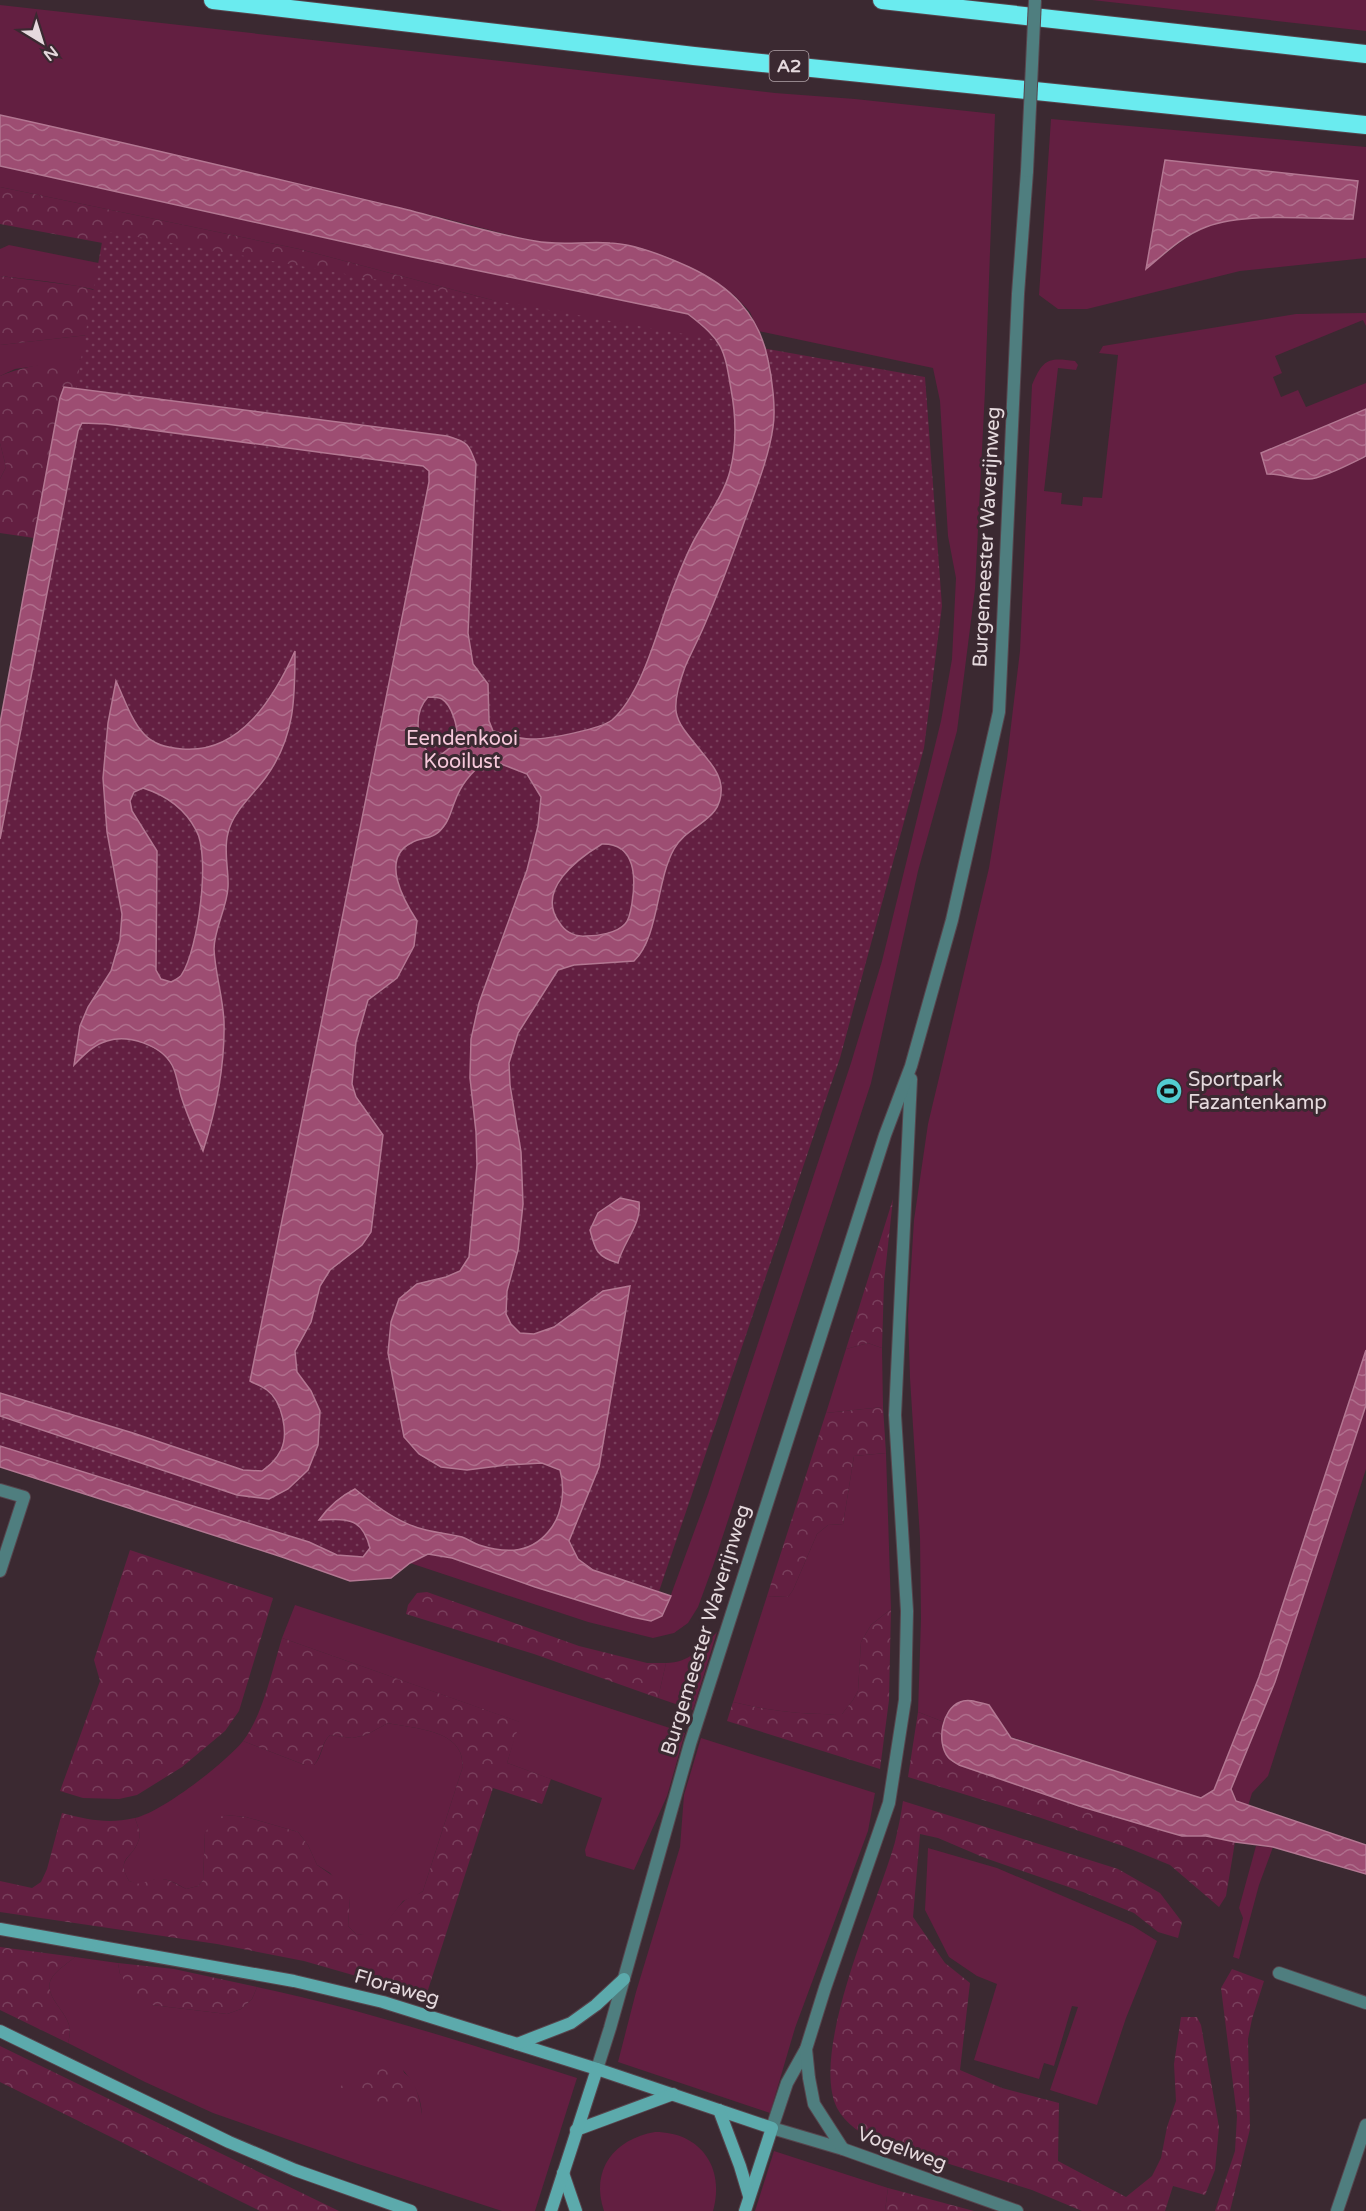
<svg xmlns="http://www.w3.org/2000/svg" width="1366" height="2211" font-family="'Varela Round',sans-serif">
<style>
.green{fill:#631f41;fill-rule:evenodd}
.forest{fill:url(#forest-crowns)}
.park{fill:url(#park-dots)}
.water{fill:url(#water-waves);stroke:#b37792;stroke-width:1.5;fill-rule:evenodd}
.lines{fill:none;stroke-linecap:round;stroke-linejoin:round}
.minor-casing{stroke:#56454d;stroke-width:14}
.tertiary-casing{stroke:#56454d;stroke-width:14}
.secondary-casing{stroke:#56454d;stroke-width:14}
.motorway-casing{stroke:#56454d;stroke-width:20}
.minor{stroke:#4f7e7f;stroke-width:12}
.tertiary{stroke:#4f7e7f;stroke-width:12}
.secondary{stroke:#5caaac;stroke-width:12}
.motorway{stroke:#6aebef;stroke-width:18}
.tertiary-bridge-casing{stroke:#56454d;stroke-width:14;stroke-linecap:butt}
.tertiary-bridge{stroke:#4f7e7f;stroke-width:12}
.labels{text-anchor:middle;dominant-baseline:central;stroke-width:6;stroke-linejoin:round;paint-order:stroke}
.shield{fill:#3b2931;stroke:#b2a4a9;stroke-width:1.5}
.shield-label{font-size:18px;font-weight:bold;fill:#e5d9dd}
.street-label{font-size:20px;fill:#e5d9dd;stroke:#3b2931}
.park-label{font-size:20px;fill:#f7c9db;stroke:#3b2931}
.poi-label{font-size:20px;fill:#e5d9dd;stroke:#3b2931;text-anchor:start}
</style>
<defs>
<pattern id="forest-crowns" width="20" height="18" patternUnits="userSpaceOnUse" patternTransform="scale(1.5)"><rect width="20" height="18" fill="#631f41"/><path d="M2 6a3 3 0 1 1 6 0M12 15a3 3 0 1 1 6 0" fill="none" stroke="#793f5c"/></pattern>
<pattern id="park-dots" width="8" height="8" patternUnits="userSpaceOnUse" patternTransform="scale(1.5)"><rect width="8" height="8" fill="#631f41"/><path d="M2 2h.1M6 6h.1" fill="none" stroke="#793f5c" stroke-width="1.8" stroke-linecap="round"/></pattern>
<pattern id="water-waves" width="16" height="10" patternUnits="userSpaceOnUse" patternTransform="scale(1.5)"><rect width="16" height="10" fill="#9d4d72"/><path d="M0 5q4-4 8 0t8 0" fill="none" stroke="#af6e8c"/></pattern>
</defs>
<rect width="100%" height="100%" fill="#3b2931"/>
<!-- green -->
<g class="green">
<path d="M1092,0H1366V31Z"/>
<path d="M0,5L501,61L775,93L855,99L995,114L985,390L975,589L957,731L918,871L871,1083L713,1566L698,1607L688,1623L674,1633L653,1638L588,1622L410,1563L428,1554L452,1558L535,1587L632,1617L651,1621L662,1616L665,1611L708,1494L851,1063L882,961L941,721L952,659L956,578L948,536L940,401L933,368L758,331L750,312L735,296L717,283L611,243L575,245L536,242L443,218L0,115Z"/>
<path d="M1051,119L1366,147V258L1240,271L1087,309H1058L1039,295ZM1165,160L1353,219C1314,219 1237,212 1204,228C1182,238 1166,255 1146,268Z"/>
<path d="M0,166L412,257L688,314L710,331L722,347L568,320L299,249L0,187Z"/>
<path d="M9,245L238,291L273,299L260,310L241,350L229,362L183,372L161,367L137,356L93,358L15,369L0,376V345L96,334L125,326L134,314C133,311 134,308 132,305C120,287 24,279 0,276V249Z"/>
<path d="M1366,313V326L1363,320L1275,356L1282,373L1273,377L1281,397L1298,390L1306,407L1366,383V409L1261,454L1267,474H1285L1312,479L1366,456V1350L1259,1677L1214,1790L1201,1798L1011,1737L989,1705L951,1709L944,1722L918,1712L921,1619L920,1538L910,1378L908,1316L914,1220L928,1124L989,868L1007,759L1020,651L1032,385C1043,359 1048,357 1075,361L1078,365L1076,370L1058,368L1044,491L1062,493L1061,504L1082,506L1083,497L1102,498L1118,355L1099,353L1103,346L1296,314Z"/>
<path d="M0,443L6,467L0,479Z"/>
<path d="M868,1343L882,1348L883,1407L826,1413L846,1349Z"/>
<path d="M1366,1405V1469L1268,1776L1252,1793L1248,1806L1236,1801L1231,1789L1275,1682Z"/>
<path d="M886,1453L891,1609L871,1625L861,1642L858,1691L853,1700L842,1714C804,1715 769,1711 733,1702L767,1596L788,1597L793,1590L817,1534L828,1525L843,1524L854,1456Z"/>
<path d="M295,1605L685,1733L667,1796L634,1870L586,1856L585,1850L602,1798L507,1763L519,1722L282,1638Z"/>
<path d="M717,1632L693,1710L658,1698L666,1663C689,1663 701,1648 717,1632Z"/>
<path d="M388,1723C410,1728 450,1729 460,1752C462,1756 462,1762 463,1766L423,1891L416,1896L403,1901L382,1929L369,1935L356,1934L348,1926L350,1898L330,1873L317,1865L308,1845L298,1832L246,1817L225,1815L205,1833L203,1880L198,1886L186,1889C167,1878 161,1875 140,1885L129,1881C116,1858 131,1860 138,1842C142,1834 137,1825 135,1818C162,1812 225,1763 243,1741L305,1765H314C323,1756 321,1743 330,1735L352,1738L366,1735Z"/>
<path d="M701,1738L875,1793L868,1831L795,2028L770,2113L618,2062L636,1992L680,1847L684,1795Z"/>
<path d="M1256,1846L1273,1847L1259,1885L1239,1959L1233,1957L1243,1918L1239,1908Z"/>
<path d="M928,1848L997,1868L1133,1926L1157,1941L1126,2018L1097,2105L1050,2090L1078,2007L1072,2006L1054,2066L1044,2063L1039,2079L974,2060L997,1984L977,1976L949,1957L925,1910Z"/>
<path d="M75,1957L118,1963L120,1974L152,2005L227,2014L241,2009L252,1999L257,1987C366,2010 471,2045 577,2078L535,2211H502L358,2164L213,2113L145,2082L68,2043C70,2035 71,2028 67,2020C62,2008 41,1991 53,1976C58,1969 68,1963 75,1957ZM403,2070C415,2084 421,2097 422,2115Z"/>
<path d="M655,2132C701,2132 725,2168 713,2211H604C590,2170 614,2139 655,2132Z"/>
<path d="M774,2151L888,2188L885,2211H755Z"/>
</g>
<!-- forest -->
<g class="forest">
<path d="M0,187L299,249L568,320L135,249L0,224Z"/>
<path d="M0,276L78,286L121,297L96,334L0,345Z"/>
<path d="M137,356L60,398L34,538L0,533V479L6,467L0,443V376C36,360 98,358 137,356Z"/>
<path d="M893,1199L884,1282L882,1348L868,1343L846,1349Z"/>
<path d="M883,1407L886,1453L854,1456L843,1524L828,1525L817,1534L793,1590L788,1597L767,1596L826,1413Z"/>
<path d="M130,1550L273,1598L239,1711L225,1731L182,1767L137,1795L119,1799L83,1798L60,1791L100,1681L94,1660Z"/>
<path d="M427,1592L579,1646L647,1663H666L658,1698L534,1654L406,1614L408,1605L417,1593Z"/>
<path d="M891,1609L889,1700L880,1769L727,1721L733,1702C769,1711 805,1715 842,1714L853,1700L858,1691L861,1642L871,1625Z"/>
<path d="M282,1638L520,1722L507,1763L551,1779L542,1804L493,1788L426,1996L304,1961L217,1944L0,1912V1881L32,1888L41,1882L47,1869L62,1813C89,1820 108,1824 135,1818C137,1825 142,1834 138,1842C131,1860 116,1857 129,1881L140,1884C161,1875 166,1878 186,1889L198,1886L203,1880L205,1833L213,1820L225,1815L246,1817L298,1832L308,1845L317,1865L346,1885L350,1898L348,1926L356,1934C385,1936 385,1920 402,1903C407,1897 417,1896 423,1891L463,1766C462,1762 462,1756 460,1752C450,1729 410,1728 388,1723L366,1735L352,1738L330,1735C321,1743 322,1756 314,1765H305L243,1741C263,1715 272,1670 282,1638Z"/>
<path d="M918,1712L944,1722C941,1744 942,1752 959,1765L1079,1806L1147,1826L1182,1836H1206L1235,1842L1226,1896L1219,1907L1170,1865L1126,1847L1038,1817L908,1777Z"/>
<path d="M903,1801L1118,1869L1160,1893L1182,1922L1178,1938L1158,1932L1134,1913L1083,1892L985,1858L938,1838L920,1834L913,1917L945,1963L970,1983L960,2070L1002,2088L1059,2103L1058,2161L1126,2197L1152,2176L1161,2158L1167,2127L1176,2101L1174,2064L1181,2017H1197L1201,2025L1219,2127L1215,2170L1205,2195L1173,2186L1165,2211H1082L1032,2190L879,2142C862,2134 846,2125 837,2108C809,2051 878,1903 895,1842C898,1829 901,1815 903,1801Z"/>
<path d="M0,1947L75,1957C68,1963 58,1969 53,1976C41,1991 62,2008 67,2020C71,2028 70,2035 68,2043L0,2010Z"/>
<path d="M118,1963L174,1969L257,1987L252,1999L241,2009L227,2014L152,2005L138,2000L120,1974Z"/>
<path d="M1232,1969L1264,1981L1252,2019L1248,2039L1250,2129L1230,2211H1215L1235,2151L1237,2116L1221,1988Z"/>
<path d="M0,2046L339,2211H260L0,2082Z"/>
<path d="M374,2066C410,2066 417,2081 422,2115L336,2089Z"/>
<path d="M888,2188L974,2211H885Z"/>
</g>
<!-- park -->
<path class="park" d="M104,231L925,377L942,606L924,748L840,1058L653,1609L401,1548L356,1573L0,1456V811Z"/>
<!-- water -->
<g class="water">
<path d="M0,115C132,144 264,176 396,207C442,218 488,233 535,241C560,246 585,241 610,243C636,244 665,256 689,267C730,286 759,314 768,360C772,378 776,409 773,427C769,456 757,486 747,514C734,551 720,589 704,626C698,640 691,653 685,667C666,719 677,720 708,760C714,767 720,777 721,786C724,822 688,823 674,849C656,881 659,937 634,961L574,965L558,970L518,1033L509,1063L510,1085L521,1152L523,1204L518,1250L507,1291L506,1314L511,1324L520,1333L534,1334L554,1327L603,1291L630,1286L599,1467L569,1541L578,1559L593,1570L671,1596L662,1616L651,1621L632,1617L535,1587L452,1558L428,1554L410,1563L391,1578L350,1581L282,1557L0,1467V1446L309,1542L337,1555L363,1557L370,1548C362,1517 348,1519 319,1520C329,1506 339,1497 355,1489C376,1506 399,1524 426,1530C438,1533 450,1534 462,1537C468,1539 473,1543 479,1545C507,1554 533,1554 552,1527C563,1511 565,1488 560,1470L542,1463L506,1465L467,1470L441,1467L419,1454L404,1437L388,1353L391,1322L399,1299L417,1284L446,1277L460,1271L469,1257L477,1165L476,1132L470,1078L471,1039L479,1003L527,870L538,826L541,797L527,774L496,762L486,761C471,772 461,784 455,801C452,808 450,817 446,823C434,842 425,835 411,843C380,859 404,901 417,921L414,946L397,978L368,1000L356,1042L352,1084L356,1097L383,1135L371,1232L362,1245L330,1270L320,1286L311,1322L295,1351L297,1372L311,1391L320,1411L318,1445L308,1470L288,1489L269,1499L237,1495L0,1416V1393L133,1433L243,1470L262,1471C270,1465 276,1460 281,1450C289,1433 282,1401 267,1390C262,1386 255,1384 250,1381L429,482V471L423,466L106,424L82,423L78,431L0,839V723L60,398L64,387L447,436C468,442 469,444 476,464L468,633L473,664L488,684L489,721L493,731C506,734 520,740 533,739C549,739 601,729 612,720C643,693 658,627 673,589C680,571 687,552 697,535C708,516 725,492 730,471C737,444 736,416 731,389C724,347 723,341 688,314L412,257L0,166ZM428,697C433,697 438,697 442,699C452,705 459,729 456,739C453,747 446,751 439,756L430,755C416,739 413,713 428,697ZM602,844C636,843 636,878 632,903C631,909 630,919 625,924C617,933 598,936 586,936C575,937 565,932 559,922C536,890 577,859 602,844Z"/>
<path d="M1165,160L1358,181L1353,219C1310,219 1246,212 1206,227C1184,235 1164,254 1146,269Z"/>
<path d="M1366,409V456C1354,462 1321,479 1309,479C1294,479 1281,474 1267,474L1261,453Z"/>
<path d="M295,651C295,698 295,737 266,777C253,795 233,811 228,833C223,851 229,869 228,887C227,908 214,929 214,949C215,973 223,997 224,1022C225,1066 216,1110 203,1151C195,1133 187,1115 181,1096C178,1086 177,1074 172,1065C161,1045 128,1034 107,1041C93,1045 84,1055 74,1065L80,1026L88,1007L111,971L120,940L122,914L107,832L103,778L108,723L116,681C124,698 131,720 144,734C153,744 169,748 182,749C240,754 274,698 295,651ZM143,788C165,795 185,809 196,830C211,855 198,950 182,974C180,978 175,980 171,982L161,979L156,970L157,851L132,811L130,801L134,792Z"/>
<path d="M620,1198L639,1202C642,1224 623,1242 618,1263C597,1257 595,1250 590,1230L598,1213Z"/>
<path d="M1366,1350V1405L1275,1682L1231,1789L1236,1801L1366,1845V1874L1273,1847L1235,1842L1206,1836H1182L1147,1826L1079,1806L959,1765C956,1763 950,1760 948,1757C936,1742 942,1709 960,1702C969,1698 980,1703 989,1705L1011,1738L1201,1798L1214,1790L1259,1677Z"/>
</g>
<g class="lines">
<defs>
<g id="minor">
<path d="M0,1490L24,1497L0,1571"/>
<path d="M1279,1973L1366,2003"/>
<path d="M1337,2211L1366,2125"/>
</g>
<g id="tertiary">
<path d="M911,1079L895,1415L907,1611L905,1700L889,1803L825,1988L806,2049L787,2083L772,2128L843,2149L1017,2211"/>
<path d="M806,2049L809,2078L814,2104L843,2149"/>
<path d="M597,2069L610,2028L690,1744L885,1135L911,1066L952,920L999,712L1018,294L1027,171"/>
</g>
<g id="secondary">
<path d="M0,1929L294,1981L383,2002L597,2069L772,2128L745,2211"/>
<path d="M0,2031L229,2142L295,2170L411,2211"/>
<path d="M517,2044L571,2023L596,2005L624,1979"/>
<path d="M719,2110L740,2166L749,2196"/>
<path d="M576,2130L673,2094"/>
<path d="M563,2173L576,2211"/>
<path d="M551,2211L597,2069"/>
</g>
<g id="motorway">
<path d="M213,0L694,56L1366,125"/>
<path d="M882,0L1366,54"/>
</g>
</defs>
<!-- minor casing -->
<use href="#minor" class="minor-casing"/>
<!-- tertiary casing -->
<use href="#tertiary" class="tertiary-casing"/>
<!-- secondary casing -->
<use href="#secondary" class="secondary-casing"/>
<!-- motorway casing -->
<use href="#motorway" class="motorway-casing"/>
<!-- minor -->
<use href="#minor" class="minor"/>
<!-- tertiary -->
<use href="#tertiary" class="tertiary"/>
<!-- secondary -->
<use href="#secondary" class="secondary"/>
<!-- motorway -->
<use href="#motorway" class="motorway"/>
<defs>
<path id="tertiary-bridge" d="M1027,171L1035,0"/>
</defs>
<!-- tertiary-bridge casing -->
<use href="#tertiary-bridge" class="tertiary-bridge-casing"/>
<!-- tertiary-bridge -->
<use href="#tertiary-bridge" class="tertiary-bridge"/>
</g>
<!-- icons -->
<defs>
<symbol id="stadium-disc" viewBox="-11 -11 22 22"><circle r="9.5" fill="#52ccd0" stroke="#3b2931"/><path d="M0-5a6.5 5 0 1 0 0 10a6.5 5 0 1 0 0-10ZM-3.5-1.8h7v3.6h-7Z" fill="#111"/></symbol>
</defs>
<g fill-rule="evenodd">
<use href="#stadium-disc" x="1154" y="1076" width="30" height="30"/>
</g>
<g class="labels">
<!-- shield labels -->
<rect class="shield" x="769.5" y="51" width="39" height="30" rx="4.5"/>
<g class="shield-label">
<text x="789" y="66">A2</text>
</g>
<!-- street labels -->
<g class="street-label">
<text transform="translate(987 537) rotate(-87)">Burgemeester Waverijnweg</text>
<text transform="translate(706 1630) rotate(-73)">Burgemeester Waverijnweg</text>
<text transform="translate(397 1988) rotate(16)">Floraweg</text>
<text transform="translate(902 2149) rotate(20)">Vogelweg</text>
</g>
<!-- park labels -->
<g class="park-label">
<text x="462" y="739">Eendenkooi<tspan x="462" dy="23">Kooilust</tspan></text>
</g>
<!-- poi labels -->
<g class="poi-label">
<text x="1188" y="1080">Sportpark<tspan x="1188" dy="23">Fazantenkamp</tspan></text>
</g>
</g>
<!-- north arrow -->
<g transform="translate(42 42) rotate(142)" stroke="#3b2931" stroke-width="4.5" paint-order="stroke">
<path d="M0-4.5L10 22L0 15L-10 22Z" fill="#e5d9dd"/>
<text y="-9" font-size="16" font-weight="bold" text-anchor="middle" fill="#e5d9dd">N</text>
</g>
</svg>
